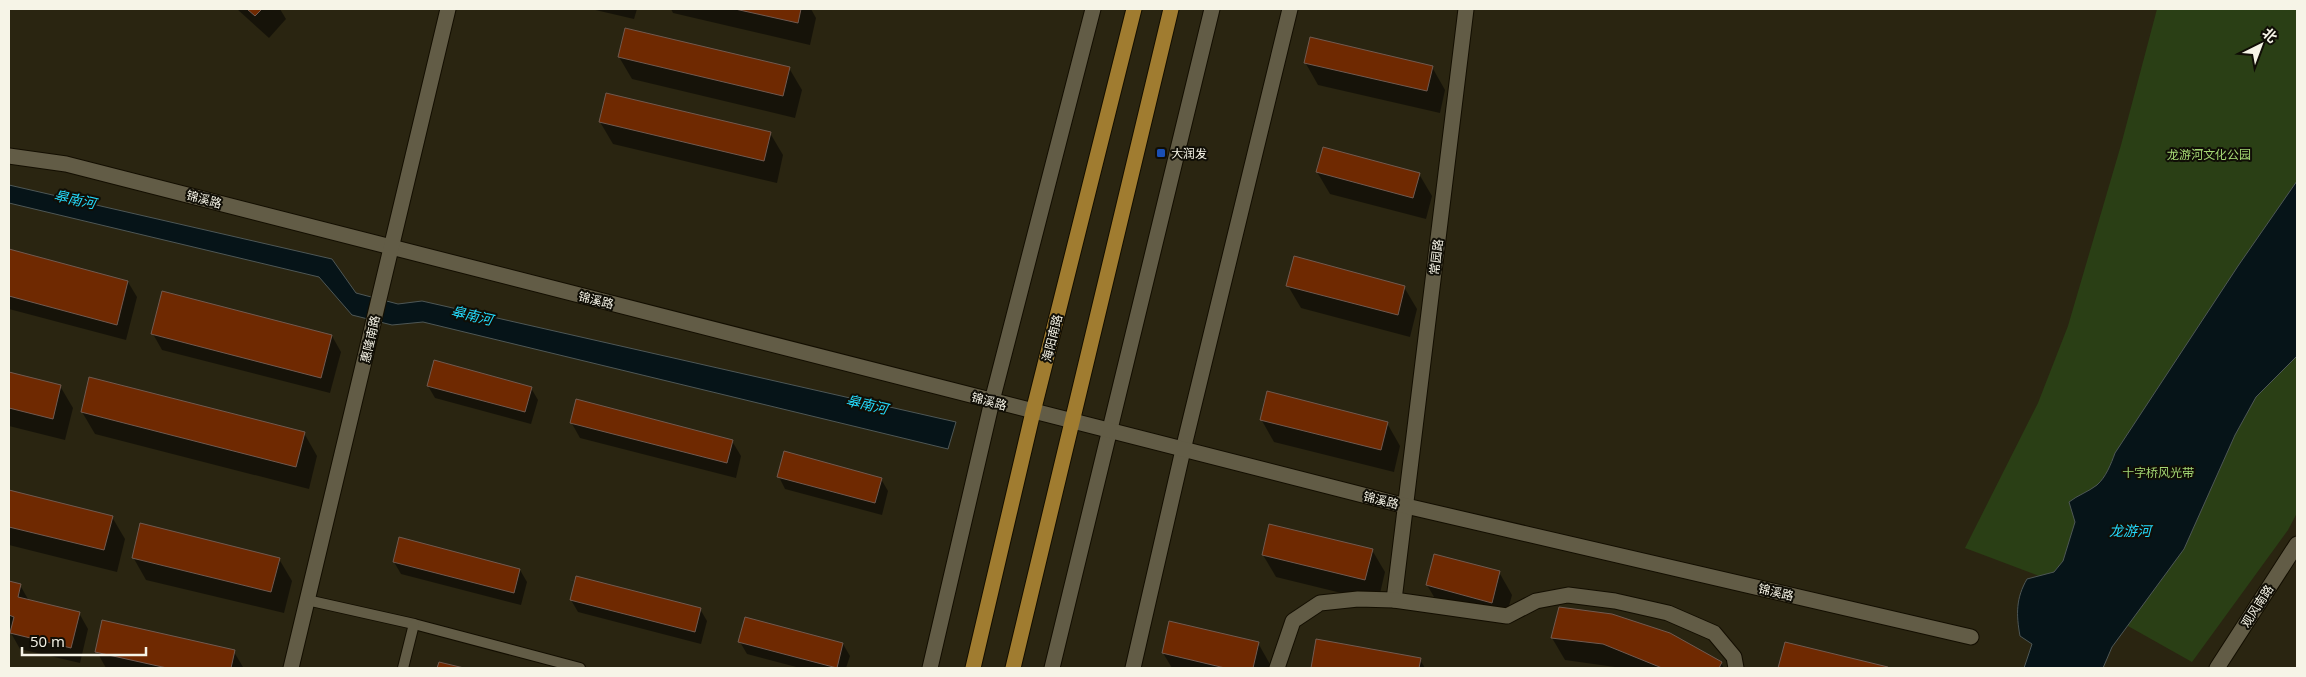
<svg xmlns="http://www.w3.org/2000/svg" width="2306" height="677" font-family="'Open Sans','Noto Sans SC',sans-serif">
<style>
.green{fill:#2a3f15}
.water{fill:#061418;stroke:#4e5756}
.shadow{fill:#0007}
.building{fill:#6f2901;stroke:#715a50}
.lines{fill:none;stroke-linecap:round;stroke-linejoin:round}
.service-casing{stroke:#130e00;stroke-width:12}
.minor-casing{stroke:#130e00;stroke-width:17}
.tertiary-casing{stroke:#130e00;stroke-width:17}
.primary-casing{stroke:#130e00;stroke-width:17}
.service{stroke:#625c46;stroke-width:10}
.minor{stroke:#625c46;stroke-width:15}
.tertiary{stroke:#625c46;stroke-width:15}
.primary{stroke:#a07c30;stroke-width:15}
.transit-dot{fill:#1a4fb4;stroke:#100e06;stroke-width:2}
.labels{text-anchor:middle;dominant-baseline:central;stroke-width:4;stroke-linejoin:round;paint-order:stroke}
.poi-label{font-size:12px;fill:#f6f4e7;stroke:#100e06;text-anchor:start}
.park-label{font-size:12px;fill:#a5d874;stroke:#100e06}
.street-label{font-size:12px;fill:#f6f4e7;stroke:#100e06}
.water-label{font-size:14px;font-style:italic;fill:#24dafc;stroke:#100e06}
</style>
<rect width="100%" height="100%" fill="#2a2511"/>
<!-- green -->
<path class="green" d="M2157,9H2297V513L2288,530L2192,662L2039,576L1965,548L2038,403L2068,326L2121,145Z"/>
<!-- water -->
<g class="water">
<path d="M2297,181V356L2256,397L2235,435L2184,549L2112,647L2103,668H2024L2032,644L2020,636C2016,614 2016,598 2027,579L2054,572L2063,561L2075,522L2069,502C2078,495 2088,492 2097,485C2106,477 2111,464 2115,453L2238,266Z"/>
<path d="M9,185L332,259L356,293L398,304L422,301L956,422L948,449L423,322L392,325L352,315L319,277L9,203Z"/>
</g>
<!-- shadow -->
<g class="shadow">
<path d="M237,9H280L286,19L269,38Z"/>
<path d="M591,9H637L634,19Z"/>
<path d="M671,9H811L816,18L810,45L673,13Z"/>
<path d="M619,57L789,68L802,90L795,118L632,79Z"/>
<path d="M1305,62L1432,67L1445,90L1440,113L1318,85Z"/>
<path d="M600,122L770,133L783,155L777,183L613,144Z"/>
<path d="M1317,172L1419,174L1432,196L1426,219L1330,194Z"/>
<path d="M9,250L128,282L137,297L126,340L9,309Z"/>
<path d="M1288,286L1404,287L1417,309L1410,337L1301,308Z"/>
<path d="M153,334L332,336L341,352L330,393L162,350Z"/>
<path d="M9,374L60,386L73,408L65,440L9,426Z"/>
<path d="M428,386L531,388L538,400L531,424L435,398Z"/>
<path d="M82,412L304,433L317,456L309,489L95,434Z"/>
<path d="M1261,419L1387,423L1400,446L1394,472L1274,442Z"/>
<path d="M571,422L732,441L741,456L736,478L580,438Z"/>
<path d="M779,477L881,479L888,491L882,515L785,489Z"/>
<path d="M9,491L112,517L125,539L117,572L9,545Z"/>
<path d="M1372,550L1385,572L1378,602L1276,577L1263,555Z"/>
<path d="M1435,555L1499,572L1512,595L1504,624L1440,607L1427,585Z"/>
<path d="M133,557L279,559L292,581L284,613L146,580Z"/>
<path d="M394,562L520,570L527,582L521,605L401,574Z"/>
<path d="M9,582L20,585L29,601L79,613L88,629L80,663L20,649L11,633L12,629L9,628Z"/>
<path d="M571,600L700,609L707,621L701,644L578,612Z"/>
<path d="M1560,609L1721,663L1724,668H1622L1565,660L1552,638Z"/>
<path d="M1317,641L1420,660L1425,668H1312Z"/>
<path d="M740,642L843,644L850,656L846,668H800L747,654Z"/>
<path d="M1258,643L1271,666L1270,668H1172L1163,653Z"/>
<path d="M1785,643L1888,668H1779Z"/>
<path d="M97,652H234L243,667L109,668H106Z"/>
</g>
<!-- building -->
<g class="building">
<path d="M247,9H262L255,16Z"/>
<path d="M735,9H801L798,23Z"/>
<path d="M625,28L790,67L783,96L618,57Z"/>
<path d="M1310,37L1433,66L1427,91L1304,63Z"/>
<path d="M606,93L771,132L764,161L599,122Z"/>
<path d="M1323,147L1420,173L1413,198L1316,172Z"/>
<path d="M9,249L128,281L117,325L9,296Z"/>
<path d="M1294,256L1405,286L1398,315L1286,286Z"/>
<path d="M162,291L332,335L321,378L151,334Z"/>
<path d="M434,360L532,387L525,412L427,386Z"/>
<path d="M9,372L61,385L53,419L9,408Z"/>
<path d="M89,377L305,432L296,467L81,412Z"/>
<path d="M1267,391L1388,422L1381,450L1260,420Z"/>
<path d="M576,399L733,440L727,463L570,423Z"/>
<path d="M784,451L882,478L875,503L777,477Z"/>
<path d="M9,490L113,516L104,550L9,527Z"/>
<path d="M140,523L280,558L271,592L132,558Z"/>
<path d="M1269,524L1373,549L1365,580L1262,555Z"/>
<path d="M399,537L520,569L514,593L393,562Z"/>
<path d="M1434,554L1500,571L1492,603L1426,585Z"/>
<path d="M576,576L701,608L695,632L570,600Z"/>
<path d="M9,581L21,584L18,597L80,612L71,648L10,633L14,617L9,615Z"/>
<path d="M1559,607L1612,614L1670,633L1722,662L1719,668H1662L1603,644L1551,638Z"/>
<path d="M745,617L843,643L837,668L738,642Z"/>
<path d="M102,620L235,650L231,668H167L95,652Z"/>
<path d="M1169,621L1259,642L1253,668H1225L1162,653Z"/>
<path d="M1316,639L1421,658L1419,668H1311Z"/>
<path d="M1785,642L1888,667V668H1778Z"/>
<path d="M439,662L464,668H437Z"/>
</g>
<g class="lines">
<defs>
<g id="service">
<path d="M307,600L414,624L580,668"/>
<path d="M403,668L414,624"/>
</g>
<g id="minor">
<path d="M1394,600L1466,9"/>
<path d="M930,668L992,401L1093,9"/>
<path d="M1052,668L1212,9"/>
<path d="M1133,668L1183,450L1290,9"/>
<path d="M1277,668L1293,621L1320,603L1358,599L1394,600L1507,616L1536,601L1568,595L1615,601L1668,613L1714,633L1734,657L1736,668"/>
</g>
<g id="tertiary">
<path d="M9,156L66,164L1406,506L1971,637"/>
<path d="M291,668L448,9"/>
<path d="M2217,668L2297,544"/>
</g>
<g id="primary">
<path d="M973,668L1033,412L1134,9"/>
<path d="M1013,668L1171,9"/>
</g>
</defs>
<!-- service casing -->
<use href="#service" class="service-casing"/>
<!-- minor casing -->
<use href="#minor" class="minor-casing"/>
<!-- tertiary casing -->
<use href="#tertiary" class="tertiary-casing"/>
<!-- primary casing -->
<use href="#primary" class="primary-casing"/>
<!-- service -->
<use href="#service" class="service"/>
<!-- minor -->
<use href="#minor" class="minor"/>
<!-- tertiary -->
<use href="#tertiary" class="tertiary"/>
<!-- primary -->
<use href="#primary" class="primary"/>
</g>
<!-- markers -->
<rect class="transit-dot" x="1156" y="148" width="10" height="10" rx="2.5"/>
<g class="labels">
<!-- poi labels -->
<g class="poi-label">
<text x="1171" y="153">大润发</text>
</g>
<!-- park labels -->
<g class="park-label">
<text x="2209" y="154">龙游河文化公园</text>
<text x="2158" y="472">十字桥风光带</text>
</g>
<!-- street labels -->
<g class="street-label">
<text transform="translate(204 199) rotate(15)">锦溪路</text>
<text transform="translate(1436 257) rotate(-83)">常园路</text>
<text transform="translate(596 300) rotate(14)">锦溪路</text>
<text transform="translate(1052 338) rotate(-76)">海阳南路</text>
<text transform="translate(370 339) rotate(-77)">惠隆南路</text>
<text transform="translate(989 401) rotate(15)">锦溪路</text>
<text transform="translate(1381 500) rotate(14)">锦溪路</text>
<text transform="translate(1776 592) rotate(13)">锦溪路</text>
<text transform="translate(2257 606) rotate(-57)">观风南路</text>
</g>
<!-- water labels -->
<g class="water-label">
<text transform="translate(75 199) rotate(12)">皋南河</text>
<text transform="translate(472 315) rotate(13)">皋南河</text>
<text transform="translate(867 404) rotate(13)">皋南河</text>
<text x="2130" y="530">龙游河</text>
</g>
</g>
<!-- border -->
<rect width="2306" height="677" fill="none" stroke="#f6f4e7" stroke-width="20"/>
<!-- north arrow -->
<g transform="translate(2261 45) rotate(42)" stroke="#100e06" stroke-width="4" paint-order="stroke">
<path d="M0-4L9 19L0 12L-9 19Z" fill="#f6f4e7"/>
<text y="-8" font-size="14" font-weight="bold" text-anchor="middle" fill="#f6f4e7">北</text>
</g>
<!-- scale -->
<path d="M22 647v8h124v-8" fill="none" stroke="#f6f4e7" stroke-width="2.5"/>
<text x="30" y="647" font-size="15" fill="#f6f4e7" stroke="#100e06" stroke-width="4" paint-order="stroke">50 m</text>
</svg>
